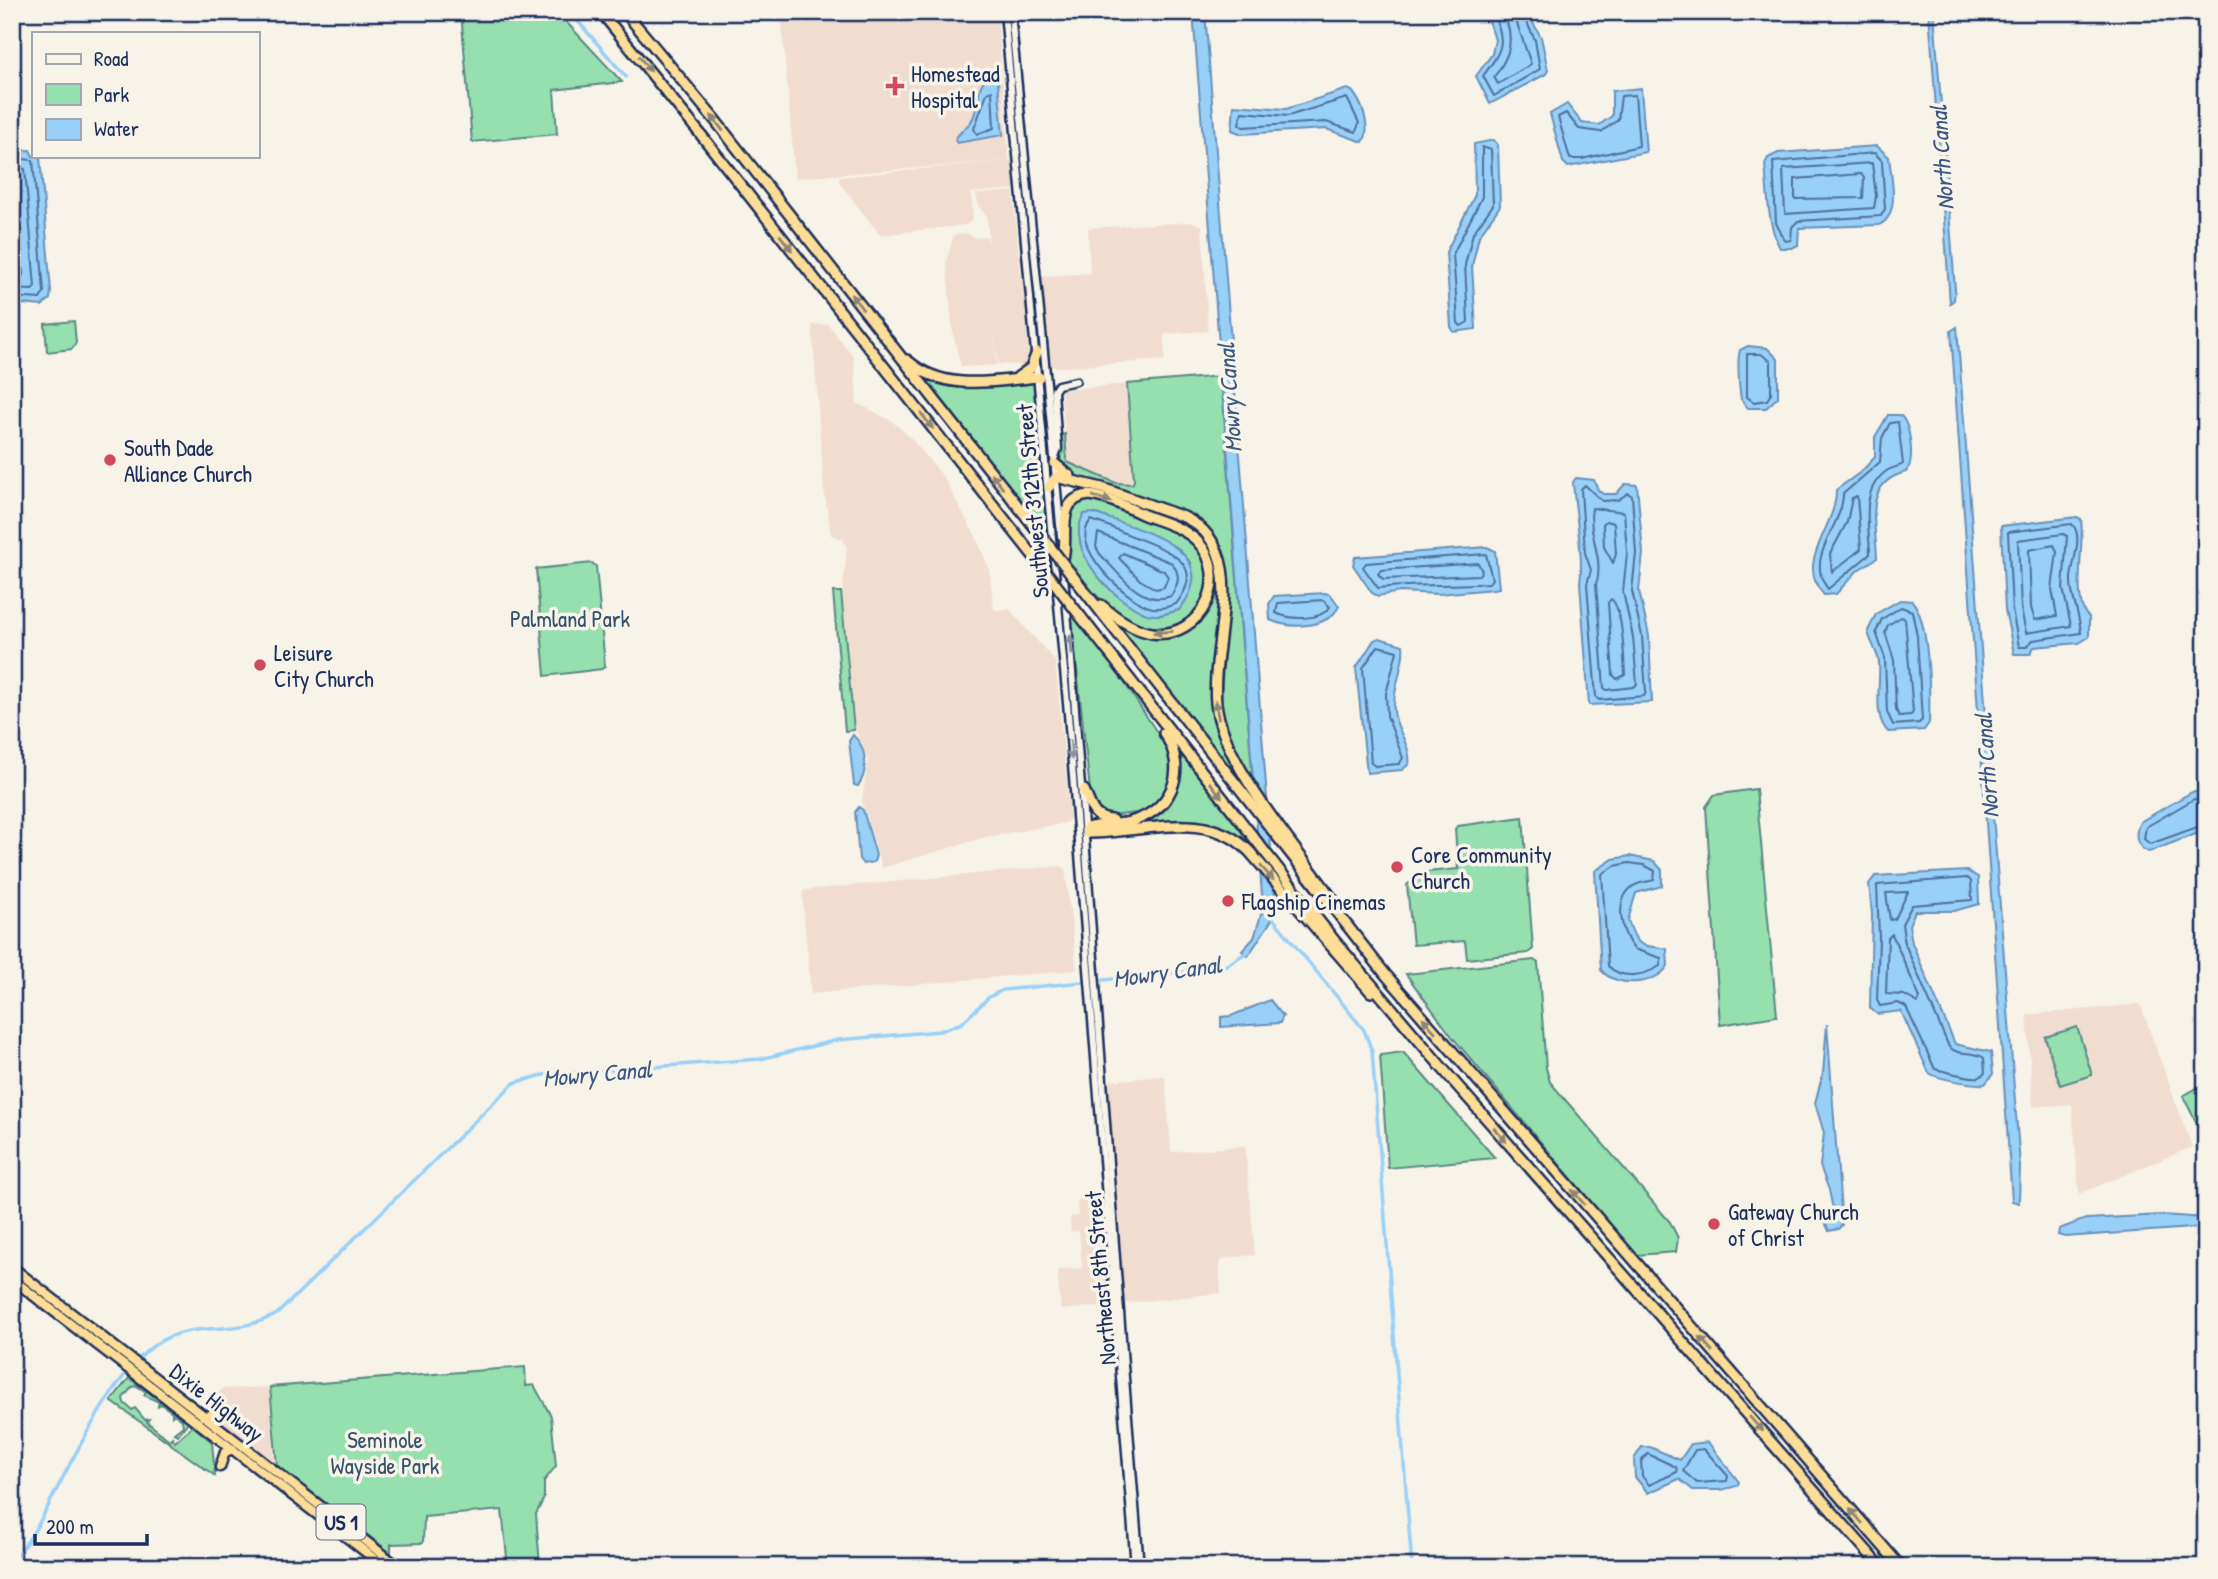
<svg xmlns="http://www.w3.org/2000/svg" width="2218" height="1579" font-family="'Patrick Hand',sans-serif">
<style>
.built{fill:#f0ddd0}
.green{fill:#96dfae;stroke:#588786;stroke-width:2;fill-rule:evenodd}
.water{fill:#99d0f8;stroke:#6790ba;stroke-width:2}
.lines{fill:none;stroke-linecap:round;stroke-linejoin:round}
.shore{stroke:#4d6f9c;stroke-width:2}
.canal{stroke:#99d0f8;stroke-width:3.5}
.secondary-casing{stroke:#1b2f5e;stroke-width:11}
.trunk-casing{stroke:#1b2f5e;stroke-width:13}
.motorway-casing{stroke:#1b2f5e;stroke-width:14}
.secondary{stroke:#f7f3e8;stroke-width:6}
.trunk{stroke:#fedd96;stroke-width:8}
.motorway{stroke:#fedd96;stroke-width:9}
.motorway-bridge-casing{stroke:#1b2f5e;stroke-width:14;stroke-linecap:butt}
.motorway-bridge{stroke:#fedd96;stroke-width:9}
.oneway{fill:#8c867a}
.oneway2{fill:#8991a3}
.poi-dot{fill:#d1495b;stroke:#f7f3e8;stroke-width:2.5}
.labels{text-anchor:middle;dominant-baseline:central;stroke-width:7;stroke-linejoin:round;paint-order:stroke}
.shield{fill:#f7f3e8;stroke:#5d6a87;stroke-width:2}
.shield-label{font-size:21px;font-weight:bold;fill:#1b2f5e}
.poi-label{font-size:23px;fill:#1b2f5e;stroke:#f7f3e8;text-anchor:start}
.street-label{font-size:23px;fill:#1b2f5e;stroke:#f7f3e8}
.park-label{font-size:23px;fill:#34526e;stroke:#f7f3e8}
.water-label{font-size:24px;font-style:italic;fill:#3a5784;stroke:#f7f3e8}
</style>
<rect width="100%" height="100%" fill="#f7f3e8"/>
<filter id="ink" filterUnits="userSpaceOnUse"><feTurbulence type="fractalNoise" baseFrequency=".0143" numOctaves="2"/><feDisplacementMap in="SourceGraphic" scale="14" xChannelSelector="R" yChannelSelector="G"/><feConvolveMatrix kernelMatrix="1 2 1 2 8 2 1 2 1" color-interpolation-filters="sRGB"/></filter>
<g filter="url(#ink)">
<!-- built -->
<g class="built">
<path d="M781,12H997L1009,160H1013L1015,189L971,193L973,219L966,225L880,235L839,182V177L1004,161L795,178Z"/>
<path d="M1013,191L1021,278L1090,273L1088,228L1191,222L1202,225L1208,331L1164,334L1165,360L1065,367L997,364L994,332L996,365L961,367L953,334L946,261L954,235L966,233L976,238L987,236L989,245L987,216L979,207L976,194Z"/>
<path d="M828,324L854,357L857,403L892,421L912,439L942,475L976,537L989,568L994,610L1009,609L1055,661L1070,818L1066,823L986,837L882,868L862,802L868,759L855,729L842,595L847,548L843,539L831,535L824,490L812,325Z"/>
<path d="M1127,384L1134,481L1125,486L1067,462L1061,390Z"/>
<path d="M1061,866L1065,869L1077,970L811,994L802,893L805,890Z"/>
<path d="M2140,1004L2192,1147L2079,1194L2072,1104L2033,1107L2027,1015Z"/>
<path d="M1165,1076L1171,1152L1245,1146L1255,1255L1225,1258L1219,1263L1221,1293L1061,1310L1057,1270L1082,1268L1079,1231L1071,1232L1070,1217L1078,1216L1077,1200L1117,1196L1107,1081Z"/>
<path d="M269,1387L275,1465L222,1422L218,1394L222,1389Z"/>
</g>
<!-- green -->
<g class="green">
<path d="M461,12H557L622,82L554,90L557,134L472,142Z"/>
<path d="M74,321L76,343L72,349L47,352L45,324Z"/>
<path d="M915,368L936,380L1036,379L1050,538Z"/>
<path d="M1221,376L1253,784C1237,754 1219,726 1217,690C1214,642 1248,563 1205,526C1183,508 1105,488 1075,478L1061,467L1060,436L1065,434L1067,462L1116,483L1132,484L1134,481L1127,384Z"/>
<path d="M1094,498C1132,513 1210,529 1208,579C1207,590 1207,595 1201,604C1192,619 1177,631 1158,631C1134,630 1073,582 1069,560C1065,539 1067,521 1075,502ZM1176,547L1191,563L1179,610L1160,615Z"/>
<path d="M1148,509C1159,513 1173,514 1184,520C1255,553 1202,647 1213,704C1216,722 1220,739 1229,755C1236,771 1254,785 1255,802L1109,616L1147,635L1197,621L1215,571L1185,529L1147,511Z"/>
<path d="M592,563L596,566L605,666L602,669L545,676L536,569Z"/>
<path d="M833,592H841L854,730L845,731Z"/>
<path d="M1071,613L1114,667L1172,755L1173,774L1164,797L1143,812L1104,817L1091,800Z"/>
<path d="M1182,755L1259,851V860C1219,815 1195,816 1142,827V824C1182,808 1175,787 1182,755Z"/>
<path d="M1756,789L1777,1016L1720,1025L1706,807L1714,795Z"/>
<path d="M1523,817L1533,949L1528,953L1467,959L1465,941L1413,945L1407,885L1416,878V873L1458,869L1455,829L1458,826Z"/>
<path d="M1534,960L1538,963L1546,1068L1550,1082L1670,1222L1678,1238L1676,1252L1636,1255L1453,1038L1406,974Z"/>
<path d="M2077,1027L2092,1075L2060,1085L2045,1037Z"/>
<path d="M1403,1052L1495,1158L1388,1168L1380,1055Z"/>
<path d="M2206,1083V1142L2183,1096Z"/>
<path d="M525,1367L526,1386L534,1385L551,1416L556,1466L544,1481V1498L536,1514L540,1567H508L502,1510L424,1517L423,1543L391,1544V1553L277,1466L270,1387Z"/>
<path d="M129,1378L188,1422L178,1435L174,1433L183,1426L182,1420L174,1414L172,1416V1412L161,1404L158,1406L159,1402L144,1395L146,1392L137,1386L132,1387L123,1398L124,1403L132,1410L135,1408L145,1420L149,1419L147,1422L168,1439L167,1441L111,1401Z"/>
<path d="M193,1426L212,1442L215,1476L168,1442L172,1437L175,1442Z"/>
</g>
<!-- water -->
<g class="water">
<path d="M1193,12H1205L1275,899V915L1248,956L1242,951L1254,938L1263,908Z"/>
<path d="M1486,12H1527L1541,37L1548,70L1546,74L1490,104L1476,76L1492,54L1495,40Z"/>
<path d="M1929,12H1934L1955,289L1954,300L1950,303Z"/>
<path d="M989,77L998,82L1003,135L957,143L955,140C959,131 969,127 973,118C979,106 976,82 989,77Z"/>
<path d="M1641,88L1646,152L1568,167L1563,162L1550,114L1567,104L1582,123L1599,125L1612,116V91Z"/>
<path d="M1347,89L1352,91C1362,103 1372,128 1363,142L1326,129L1242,134L1232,130L1234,105L1286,109Z"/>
<path d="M1494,140L1498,145L1500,206L1479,236L1472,266L1476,329L1454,332L1451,327L1446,252L1475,195L1474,144Z"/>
<path d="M1877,146L1889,157C1891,177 1901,215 1879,225L1799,228L1798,245L1792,248H1780C1767,224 1768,194 1765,164L1768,158L1778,153Z"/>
<path d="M30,150L33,156H40L51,292L50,299L42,306L12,303V151Z"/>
<path d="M1957,327L1990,769L1988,771L1982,767L1951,331Z"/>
<path d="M1748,346L1767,348L1778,359V397L1766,408H1748L1741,399C1739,389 1737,358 1740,350Z"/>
<path d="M1888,415H1900C1911,424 1915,462 1906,472C1862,483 1876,523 1877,558L1858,570L1836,594L1824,595C1793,562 1837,527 1836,490L1862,471L1875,457V437Z"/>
<path d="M1576,478L1594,480L1598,490L1603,494H1616L1625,484L1637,485L1643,553L1639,591L1649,636L1652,702L1589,705L1580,583C1584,559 1575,511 1573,482Z"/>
<path d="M1094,513C1137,530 1229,548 1179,610C1169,613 1158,617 1147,614C1116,603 1062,550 1084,514Z"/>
<path d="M2077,517L2081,519C2085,542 2071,605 2089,617V637L2079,643L2034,647L2030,654H2014L2005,610L2001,526Z"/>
<path d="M1487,547L1495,551L1499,588L1494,589L1438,594L1400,592L1378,596L1372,593L1353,565L1355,557Z"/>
<path d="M1325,593L1331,595L1339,606C1328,629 1290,629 1270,620L1269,604L1274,596Z"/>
<path d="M1900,600L1912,601C1930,620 1930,696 1929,723L1924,730L1888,732C1872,715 1881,684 1879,663C1878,652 1870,642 1868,631L1876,614Z"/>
<path d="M1379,638L1403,645C1406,663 1392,687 1394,711C1395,729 1412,746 1409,764L1402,770L1367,773L1356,668L1374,640Z"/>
<path d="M853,735C867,748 869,771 858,786L854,785L849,741Z"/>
<path d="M1990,776L2020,1166L2019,1203L2012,1201L1983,778Z"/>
<path d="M2192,792H2198L2206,800V830L2149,852C2135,847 2134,834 2140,822Z"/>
<path d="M859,807L863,810L876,855L874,862L863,864L859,859L855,812Z"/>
<path d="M1629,856L1654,861L1662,870V886L1636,893L1628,920C1638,950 1640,944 1667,949L1668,966C1655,986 1616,988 1601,970L1595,871L1613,859Z"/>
<path d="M1967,871L1978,877L1979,904L1954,911H1915L1909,925L1912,943L1955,1044L1991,1052L1993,1074L1985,1084C1973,1085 1938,1079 1929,1073L1901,1011L1877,1014L1870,1008L1872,914L1869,884L1875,876Z"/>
<path d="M1270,1000L1283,1016L1280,1023L1221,1027V1017L1231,1016Z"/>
<path d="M1827,1024L1842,1225L1838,1229L1829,1231L1825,1222L1834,1214L1829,1190L1820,1166L1824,1133L1815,1103L1823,1073Z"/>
<path d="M2162,1215L2206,1218V1227L2065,1237L2058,1235L2059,1229L2086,1219Z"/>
<path d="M1708,1442L1739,1482L1737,1486L1721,1490H1693L1679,1479L1648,1493L1635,1477L1634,1459L1642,1447H1650L1680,1460L1691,1444Z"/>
</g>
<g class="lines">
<!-- shore -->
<g class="shore">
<path d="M1493,12C1507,43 1502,50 1483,76L1494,96L1540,69L1535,40L1522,12"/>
<path d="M1503,12C1515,38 1511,55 1494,77L1498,84L1531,64L1513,12"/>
<path d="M992,91L994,128L977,134L974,129L987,93Z"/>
<path d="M1635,95L1639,146L1582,159H1570L1558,117L1566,113L1579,129L1601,132L1618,120L1621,96Z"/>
<path d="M1347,98L1359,123L1356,132L1326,122L1243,127L1239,124L1242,112L1288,116Z"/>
<path d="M1482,147L1491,150L1493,205L1473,233L1465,265L1468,322L1461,326L1458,323L1453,254L1482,197Z"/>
<path d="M1875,153L1882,161L1885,209L1881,216L1798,221L1792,227L1791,240L1785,241L1776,223L1773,162Z"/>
<path d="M12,158L33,160L44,292L40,299L12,297"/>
<path d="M1872,163L1876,196L1874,208L1785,214L1783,169Z"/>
<path d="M12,166L25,169L35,287L32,290L12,289"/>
<path d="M1861,174L1864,178L1863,198L1795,199V179Z"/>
<path d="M12,177L15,180L23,275L21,278H12"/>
<path d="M1747,354H1761L1771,361V394L1767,400L1754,402L1747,397Z"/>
<path d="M1898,422L1903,464C1899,467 1893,467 1888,470C1859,489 1869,524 1870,554L1828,589C1803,558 1843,526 1843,494L1880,462L1882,438L1890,423Z"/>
<path d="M1585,485L1602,501L1618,500L1628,493L1632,496L1636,553L1632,591L1642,636L1646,692L1644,696L1599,700L1596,697L1587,584L1591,570L1585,553L1581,489Z"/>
<path d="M1857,496L1861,549L1832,572L1830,554L1847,522L1852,498Z"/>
<path d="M1592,508L1624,512L1627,553L1623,592L1633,637L1637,684L1634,687L1607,690L1604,688L1596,584C1605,559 1587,534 1592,508Z"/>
<path d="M1091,520C1107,525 1122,532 1137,538C1169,551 1208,564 1176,604C1167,607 1158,610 1149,607C1126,599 1067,546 1091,520Z"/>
<path d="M1606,521L1614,523L1616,554L1613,563L1604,547L1603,524Z"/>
<path d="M2072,524C2084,536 2072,563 2071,578C2070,597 2080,614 2081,633L2033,640L2026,647H2019L2012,609L2008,532Z"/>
<path d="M1098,533L1172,563C1181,575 1179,583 1171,596C1141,608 1118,572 1100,554L1096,547Z"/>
<path d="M2063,534L2067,536L2063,588L2071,626L2026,633L2021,609L2018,540Z"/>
<path d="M2054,545L2057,552L2052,589L2057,616L2035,620L2031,608L2029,550Z"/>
<path d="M1123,553L1164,571L1168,577L1164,587L1156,589L1140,580L1119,558Z"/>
<path d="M1486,554L1492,579L1489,583C1452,586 1415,584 1378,588L1363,567L1366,563Z"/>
<path d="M1478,563L1482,571L1479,575L1383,579L1378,574L1381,570Z"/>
<path d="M1611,599C1623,607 1624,659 1625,675L1617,679L1613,675L1608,603Z"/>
<path d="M1323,600L1330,607C1320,621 1290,620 1276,613L1278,603Z"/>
<path d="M1901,607L1912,611L1917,636L1922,720L1919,723L1893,725L1887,712L1885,658L1876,632L1882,619Z"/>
<path d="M1901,617L1905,619L1913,712L1911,715L1899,716L1896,710L1894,660L1885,632L1888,625Z"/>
<path d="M1378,646L1397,651L1386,694L1387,716L1403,758L1399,764L1375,766L1371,763L1363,668Z"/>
<path d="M2206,802L2194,799L2146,827L2144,839L2150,844L2206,824"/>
<path d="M1629,863L1644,865L1655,871L1654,880C1647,882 1638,882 1632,887C1614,901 1621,934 1634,949L1661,958L1660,966C1644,976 1622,980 1608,966L1602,874L1615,866Z"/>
<path d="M1967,878L1971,881L1972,900L1912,905L1902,924L1905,944L1949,1047C1960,1057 1973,1050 1984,1058L1985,1073L1980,1077C1968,1079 1949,1072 1935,1069L1906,1007L1898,1003L1880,1006L1877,1000L1879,938L1877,885Z"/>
<path d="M1908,892L1895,919L1890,920L1886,893Z"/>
<path d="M1892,934L1920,998L1918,1003L1904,995L1886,994L1888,938Z"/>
<path d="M1704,1449L1728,1476L1727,1481L1697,1483L1683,1471L1695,1450Z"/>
<path d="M1648,1454L1676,1467L1677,1472L1649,1485L1642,1476L1641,1461Z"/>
</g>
<!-- canal -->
<g class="canal">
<path d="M570,12L626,77"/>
<path d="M1271,916L1364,1030L1372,1051L1412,1567"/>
<path d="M12,1563C21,1550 31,1537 39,1523C66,1475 117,1357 169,1337C205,1322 235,1336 277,1314L514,1083L543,1075L760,1059L838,1040L940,1031L962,1023L989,997L1003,990L1214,969L1227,965L1249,951"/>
</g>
<defs>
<g id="secondary">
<path d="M1004,12L1068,714L1135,1567"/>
<path d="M1011,12C1027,187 1046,361 1061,536"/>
<path d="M1055,457L1058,449L1054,391L1058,385L1076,381"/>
<path d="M1063,564C1092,898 1112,1232 1140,1567"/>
</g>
<g id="trunk">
<path d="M12,1267L399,1567"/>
<path d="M12,1279L385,1567"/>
<path d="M203,1416L211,1415L216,1408"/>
<path d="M220,1467L225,1452L233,1449"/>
</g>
<g id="motorway">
<path d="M601,12L702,136L1043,568"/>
<path d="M625,12L715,120L1040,534"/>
<path d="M907,360C944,393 993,381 1039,377"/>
<path d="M1018,377L1031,368L1037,352"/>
<path d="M1055,464L1070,476"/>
<path d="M1049,487L1056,477L1102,488L1184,517C1253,550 1210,642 1216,703C1222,766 1304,857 1341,911"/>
<path d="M1063,559C1069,535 1054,499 1089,495C1107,497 1127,507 1144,515C1162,522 1183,527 1197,541C1232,576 1202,640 1152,633C1133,630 1115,617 1101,605"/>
<path d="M1079,584L1386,975L1901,1567"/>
<path d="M1081,617L1334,940L1455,1083L1881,1567"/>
<path d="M1084,790C1091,805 1092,819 1112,820"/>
<path d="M1087,828C1099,824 1112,825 1125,823C1171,814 1190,771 1164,733"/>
<path d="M1087,833C1142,834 1206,807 1249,851L1371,992"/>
</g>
</defs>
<!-- secondary casing -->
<use href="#secondary" class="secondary-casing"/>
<!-- trunk casing -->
<use href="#trunk" class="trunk-casing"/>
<!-- motorway casing -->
<use href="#motorway" class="motorway-casing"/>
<!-- secondary -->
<use href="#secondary" class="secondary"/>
<!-- trunk -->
<use href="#trunk" class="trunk"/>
<!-- motorway -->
<use href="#motorway" class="motorway"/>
<defs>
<g id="motorway-bridge">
<path d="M1040,534L1079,584"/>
<path d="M1043,568L1081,617"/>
</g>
</defs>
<!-- motorway-bridge casing -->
<use href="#motorway-bridge" class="motorway-bridge-casing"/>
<!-- motorway-bridge -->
<use href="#motorway-bridge" class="motorway-bridge"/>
</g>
<!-- one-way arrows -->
<defs><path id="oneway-solid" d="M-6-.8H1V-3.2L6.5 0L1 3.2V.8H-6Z" transform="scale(1.75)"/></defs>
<g class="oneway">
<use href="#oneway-solid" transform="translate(645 64) rotate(51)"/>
<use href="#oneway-solid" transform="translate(717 123) rotate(-128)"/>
<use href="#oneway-solid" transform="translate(786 243) rotate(52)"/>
<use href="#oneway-solid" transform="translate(857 302) rotate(-128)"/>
<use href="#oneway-solid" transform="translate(927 421) rotate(52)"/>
<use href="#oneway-solid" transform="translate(997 481) rotate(-128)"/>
<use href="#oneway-solid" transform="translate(1102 499) rotate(18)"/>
<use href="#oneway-solid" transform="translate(1163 632) rotate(176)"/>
<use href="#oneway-solid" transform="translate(1217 710) rotate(-99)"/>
<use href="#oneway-solid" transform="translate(1216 790) rotate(52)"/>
<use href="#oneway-solid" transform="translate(1267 873) rotate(49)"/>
<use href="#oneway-solid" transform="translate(1429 1025) rotate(-131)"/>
<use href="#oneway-solid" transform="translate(1500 1135) rotate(49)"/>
<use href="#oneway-solid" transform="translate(1578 1197) rotate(-131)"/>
<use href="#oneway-solid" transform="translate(1706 1344) rotate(-131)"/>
<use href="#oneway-solid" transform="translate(1756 1424) rotate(49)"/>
<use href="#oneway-solid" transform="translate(1856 1516) rotate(-131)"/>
</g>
<g class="oneway2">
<use href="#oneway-solid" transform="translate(1071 645) rotate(-96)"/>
<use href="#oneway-solid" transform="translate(1071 750) rotate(86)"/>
</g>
</g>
<!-- markers -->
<g class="poi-dot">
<path d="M891.5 75.5h7v7h7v7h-7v7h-7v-7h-7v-7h7z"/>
<circle cx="110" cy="460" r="7"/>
<circle cx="260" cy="665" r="7"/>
<circle cx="1397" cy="867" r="7"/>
<circle cx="1228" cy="901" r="7"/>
<circle cx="1714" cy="1224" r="7"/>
</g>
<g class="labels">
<!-- shield labels -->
<rect class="shield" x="316.5" y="1504.5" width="49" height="35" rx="5"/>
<g class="shield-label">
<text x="341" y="1522">US 1</text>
</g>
<!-- poi labels -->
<g class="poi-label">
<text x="911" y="73">Homestead<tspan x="911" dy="26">Hospital</tspan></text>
<text x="124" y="447">South Dade<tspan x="124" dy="26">Alliance Church</tspan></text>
<text x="274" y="652">Leisure<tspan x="274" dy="26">City Church</tspan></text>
<text x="1411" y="854">Core Community<tspan x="1411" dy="26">Church</tspan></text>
<text x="1242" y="901">Flagship Cinemas</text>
<text x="1728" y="1211">Gateway Church<tspan x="1728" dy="26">of Christ</tspan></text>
</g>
<!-- street labels -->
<g class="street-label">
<text transform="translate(1032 501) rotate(-95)">Southwest 312th Street</text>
<text transform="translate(1100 1278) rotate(-95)">Northeast 8th Street</text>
<text transform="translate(217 1402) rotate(38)">Dixie Highway</text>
</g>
<!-- park labels -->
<g class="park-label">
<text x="570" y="618">Palmland Park</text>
<text x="385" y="1439">Seminole<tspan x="385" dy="26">Wayside Park</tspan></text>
</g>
<!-- water labels -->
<g class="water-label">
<text transform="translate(1941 158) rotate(-94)">North Canal</text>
<text transform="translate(1229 398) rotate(-94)">Mowry Canal</text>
<text transform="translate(1986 766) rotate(-94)">North Canal</text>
<text transform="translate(1167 971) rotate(-8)">Mowry Canal</text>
<text transform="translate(597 1073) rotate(-5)">Mowry Canal</text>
</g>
</g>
<!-- margin -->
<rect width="2218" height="1579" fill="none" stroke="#f7f3e8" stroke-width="42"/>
<rect x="21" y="21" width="2176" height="1537" fill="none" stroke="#1b2f5e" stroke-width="2.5" filter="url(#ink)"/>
<!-- legend -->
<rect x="32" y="32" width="228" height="126" fill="#f7f3e8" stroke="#9fa5b1" stroke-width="2"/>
<rect x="46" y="54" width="35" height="10" fill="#f7f3e8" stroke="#9fa5b1" stroke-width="2"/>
<text x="94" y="66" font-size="21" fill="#1b2f5e">Road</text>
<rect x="46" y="84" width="35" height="21" fill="#96dfae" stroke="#9fa5b1" stroke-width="2"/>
<text x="94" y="102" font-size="21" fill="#1b2f5e">Park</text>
<rect x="46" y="119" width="35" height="21" fill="#99d0f8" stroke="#9fa5b1" stroke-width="2"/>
<text x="94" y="136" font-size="21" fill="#1b2f5e">Water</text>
<!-- scale -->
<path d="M35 1534v10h112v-10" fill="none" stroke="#1b2f5e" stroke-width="3.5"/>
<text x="46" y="1534" font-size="21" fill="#1b2f5e" stroke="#f7f3e8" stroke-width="5" paint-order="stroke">200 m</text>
</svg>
